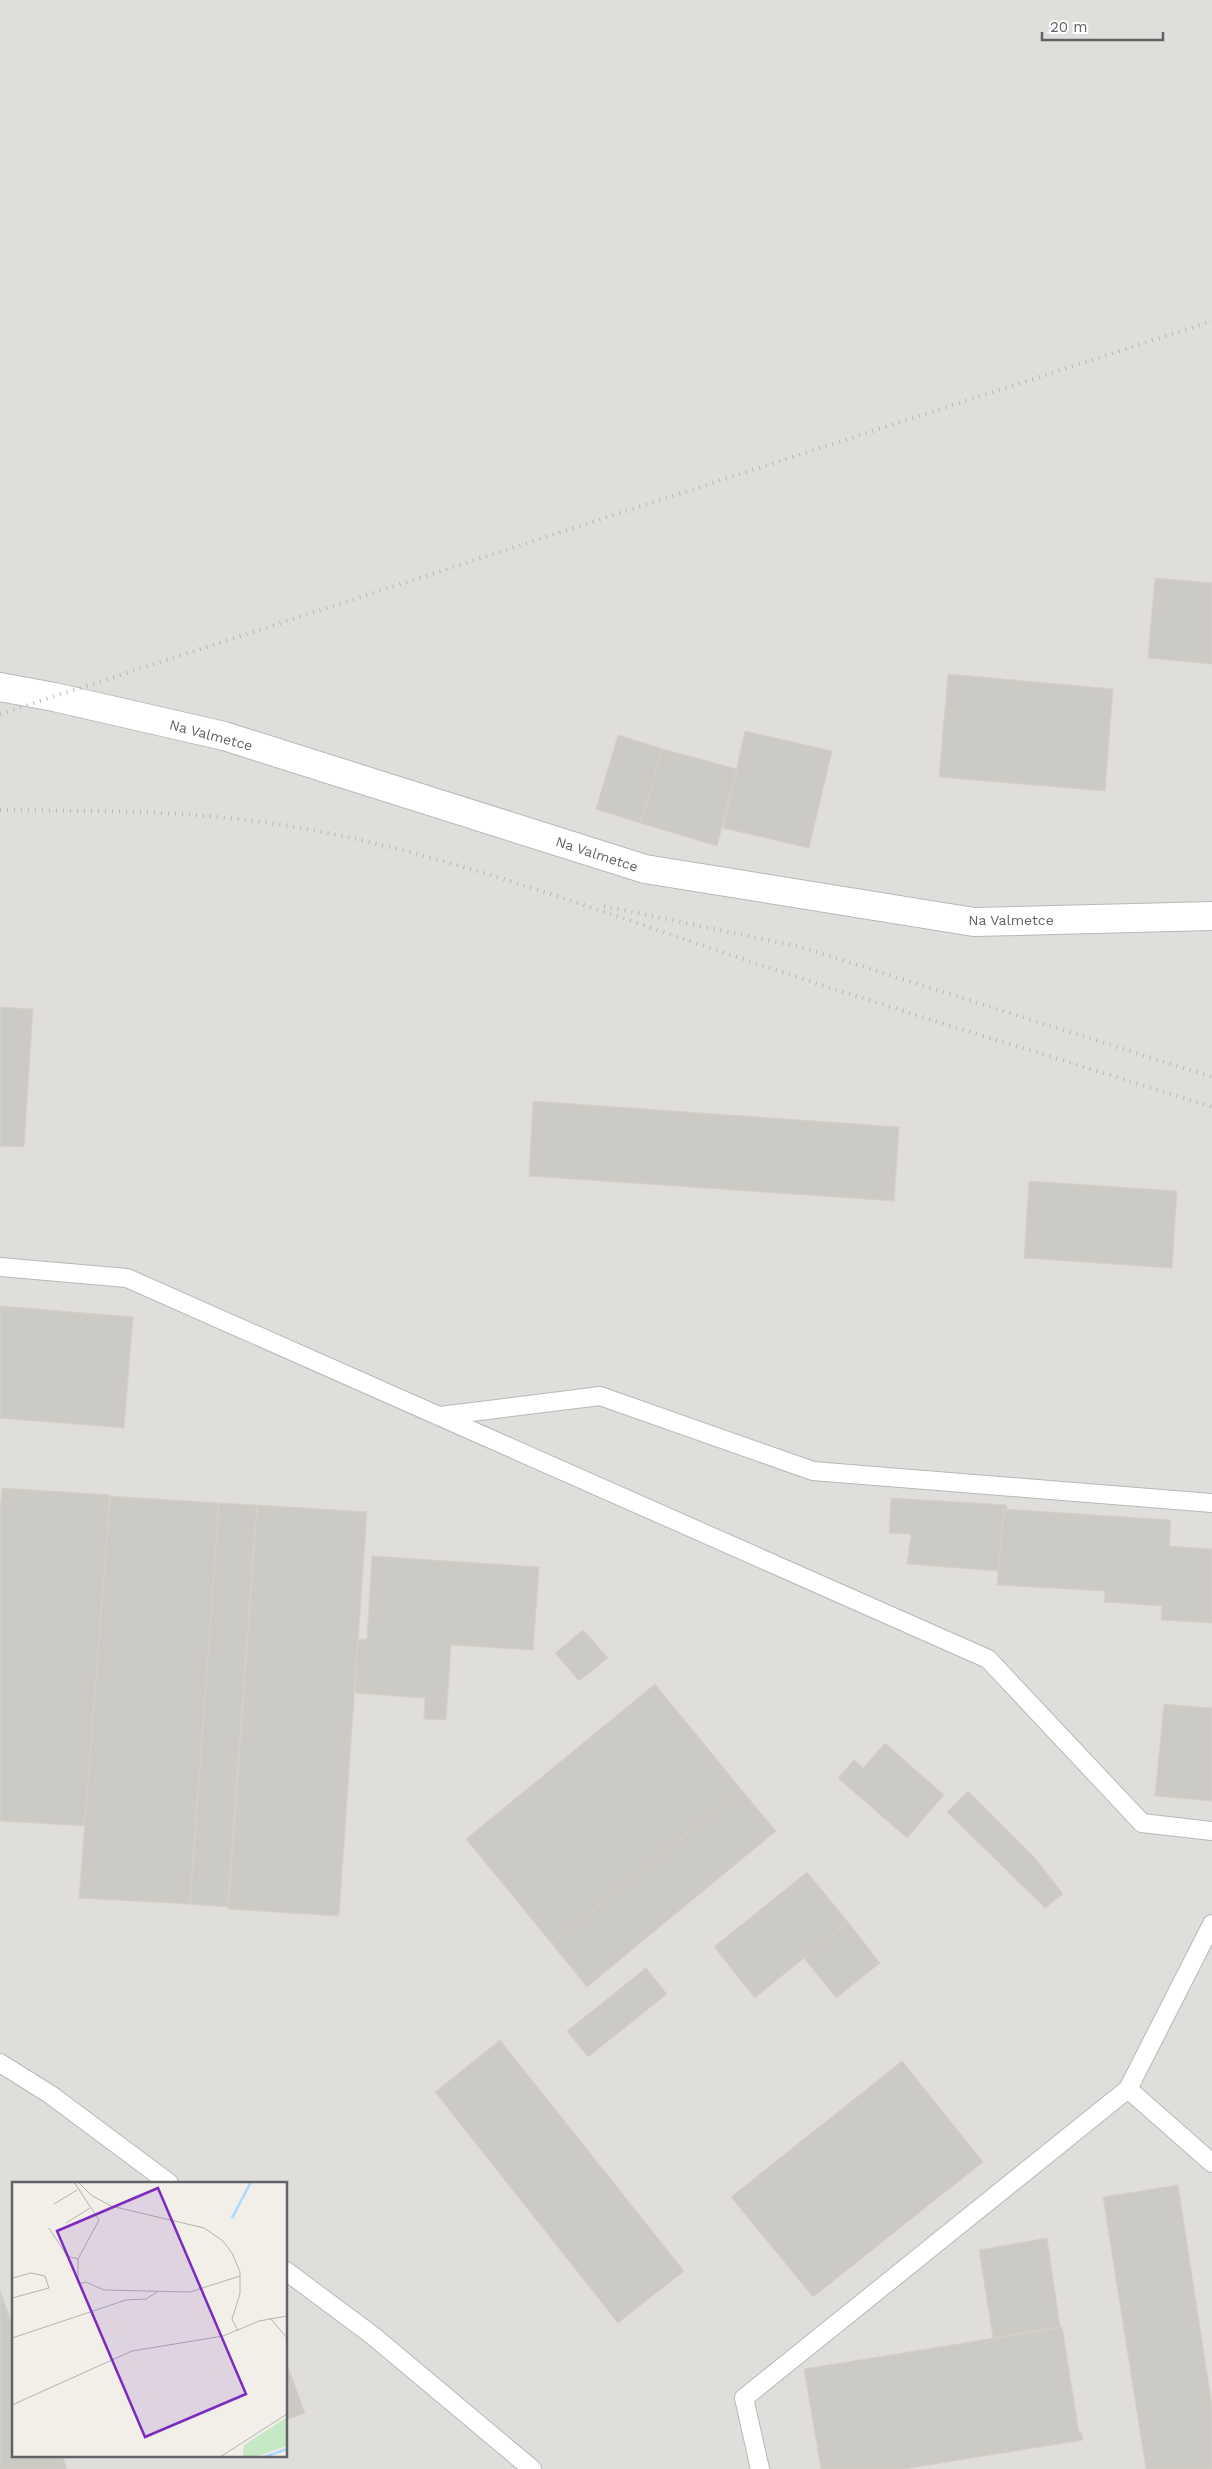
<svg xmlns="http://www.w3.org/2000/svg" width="1212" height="2469" font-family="'Work Sans',sans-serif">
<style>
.industrial{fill:#e0deda;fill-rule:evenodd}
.building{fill:#cccac5;stroke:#d6d1c6}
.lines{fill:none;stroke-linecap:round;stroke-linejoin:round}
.service-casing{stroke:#b5b8bc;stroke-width:20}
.minor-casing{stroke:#b5b8bc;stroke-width:30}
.service{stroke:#fff;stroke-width:18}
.minor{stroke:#fff;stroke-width:28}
.rail{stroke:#b6b7b8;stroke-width:4;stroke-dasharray:1 6;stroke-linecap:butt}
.labels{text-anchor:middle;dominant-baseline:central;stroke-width:5;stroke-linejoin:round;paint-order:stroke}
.street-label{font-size:14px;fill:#5f6368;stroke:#fff}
.inset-river{fill:none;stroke:#aadaff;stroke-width:2.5}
.inset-road{fill:none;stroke:#b3b3b1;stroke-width:1}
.view{fill:#7b2cbf;fill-opacity:0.15;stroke:#7b2cbf;stroke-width:2.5}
.inset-edge{fill:none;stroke:#5f6368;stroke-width:2.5}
</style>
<rect width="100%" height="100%" fill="#f1efe8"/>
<!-- industrial -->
<path class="industrial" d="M0,0H1212V2469H0ZM14,2183H286V2455H14Z"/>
<!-- building -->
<g class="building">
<path d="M1155,578L1212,583V664L1148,658Z"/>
<path d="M948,674L1113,689L1105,791L939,777Z"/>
<path d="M745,731L832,751L809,848L723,828Z"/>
<path d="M618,735L663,749L640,823L596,809Z"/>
<path d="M663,749L737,769L717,846L640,823Z"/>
<path d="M0,1007L33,1009L24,1147L0,1146Z"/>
<path d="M533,1101L899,1127L894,1201L529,1176Z"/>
<path d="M1029,1181L1177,1191L1172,1268L1024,1258Z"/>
<path d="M0,1306L133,1317L124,1428L0,1418Z"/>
<path d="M2,1488L110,1495L86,1826L0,1821V1509Z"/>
<path d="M110,1496L219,1503L190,1904L79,1898Z"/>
<path d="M891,1498L1007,1505V1509H1004L999,1571L907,1564L911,1534L889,1533Z"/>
<path d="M219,1503L257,1505L228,1907L190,1904Z"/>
<path d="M257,1505L367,1512L339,1916L228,1909Z"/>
<path d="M1004,1509L1171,1520L1169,1546L1212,1549V1623L1161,1620L1162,1606L1104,1602L1105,1591L997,1585Z"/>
<path d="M372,1556L539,1567L533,1650L451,1645L446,1720L424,1719L425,1698L355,1693L358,1639H367Z"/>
<path d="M583,1630L608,1658L579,1681L555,1653Z"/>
<path d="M655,1684L741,1789L552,1944L466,1839Z"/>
<path d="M1164,1704L1212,1708V1801L1155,1796Z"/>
<path d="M885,1743L944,1795L907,1838L838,1778L854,1760L863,1768Z"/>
<path d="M741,1789L776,1831L587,1987L552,1944Z"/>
<path d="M968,1791L1035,1858L1063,1894L1045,1908L947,1812Z"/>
<path d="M807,1872L848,1922L755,1998L714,1947Z"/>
<path d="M848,1922L880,1963L836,1998L804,1958Z"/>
<path d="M646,1968L667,1994L588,2057L567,2031Z"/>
<path d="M500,2040L684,2271L618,2323L435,2092Z"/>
<path d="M902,2061L983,2162L813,2297L731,2197Z"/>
<path d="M1178,2185L1212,2406V2469H1146L1103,2197Z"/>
<path d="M1047,2238L1060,2327L993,2338L979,2250Z"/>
<path d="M0,2291L14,2328V2455H62L67,2469H0Z"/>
<path d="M1062,2327L1079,2433L1081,2432L1083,2440L904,2469H821L804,2369Z"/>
<path d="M286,2362L305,2413L286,2420Z"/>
</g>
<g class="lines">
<defs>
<g id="service">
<path d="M0,1267L127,1278L988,1659L1142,1823L1212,1831"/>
<path d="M440,1416L600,1396L813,1471L1212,1503"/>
<path d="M0,2063L51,2095L169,2183"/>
<path d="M1128,2089L1212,2163"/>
<path d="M286,2271L372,2335L532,2469"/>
<path d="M760,2469L744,2398L1128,2089L1212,1924"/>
</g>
<path id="minor" d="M0,687L54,697L224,736L645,869L974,922L1212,916"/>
</defs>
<!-- service casing -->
<use href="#service" class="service-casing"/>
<!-- minor casing -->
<use href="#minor" class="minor-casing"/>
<!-- service -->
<use href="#service" class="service"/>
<!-- minor -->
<use href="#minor" class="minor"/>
<!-- rail -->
<g class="rail">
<path d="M0,714L1212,321"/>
<path d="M0,810C96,811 195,810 289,826C440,851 587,907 731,955C890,1009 1052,1056 1212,1107"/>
<path d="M604,906L801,947L1212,1077"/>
</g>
</g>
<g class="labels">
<!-- street labels -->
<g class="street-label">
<text transform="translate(211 735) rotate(15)">Na Valmetce</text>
<text transform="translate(597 854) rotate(18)">Na Valmetce</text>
<text x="1011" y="920">Na Valmetce</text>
</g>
</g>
<!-- overview -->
<g transform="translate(12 2182)">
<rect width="275" height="275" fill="#f1efe8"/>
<path d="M275,235V264L243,275H231L232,263Z" fill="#c5e8c5"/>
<path class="inset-river" d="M220,36L239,0M252,275L275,267"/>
<path class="inset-road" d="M62,0L87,38L66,77V102L74,100L92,108L178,110L228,94M66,0L79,13L99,24L192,46L211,59L220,71L228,90V112L220,137L226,149M42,22L65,8M54,41L78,26M37,46L55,74L66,77M0,96L19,91L33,94L37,106L0,116M258,136L275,156M0,156L114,118L134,117L145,110M0,223L120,169L211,154L247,139L275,134M208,275L275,232"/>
<path class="view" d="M146,6L234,212L133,255L45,49Z"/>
<rect width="275" height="275" class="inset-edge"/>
</g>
<!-- scale -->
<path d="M1042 32v8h121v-8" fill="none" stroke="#5f6368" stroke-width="2.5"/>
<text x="1050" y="32" font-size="15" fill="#5f6368" stroke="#ffffff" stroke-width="4" paint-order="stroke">20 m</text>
</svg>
